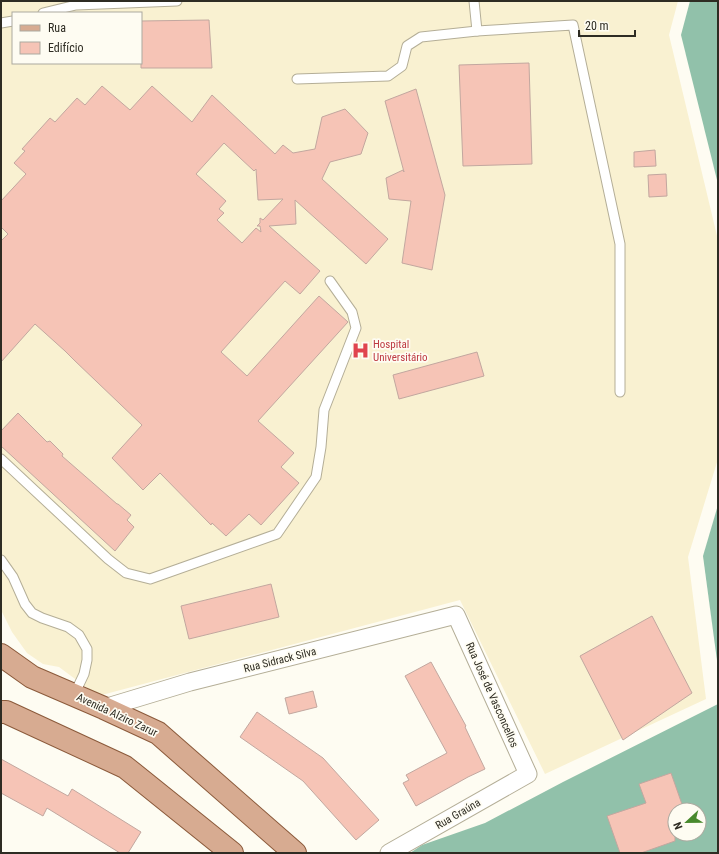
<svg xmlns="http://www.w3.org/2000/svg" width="719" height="854" font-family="'Roboto Condensed',sans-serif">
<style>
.built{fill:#f9f1d1;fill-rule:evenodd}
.forest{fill:#91c1aa;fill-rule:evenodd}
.building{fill:#f6c4b6;stroke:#c2a79f;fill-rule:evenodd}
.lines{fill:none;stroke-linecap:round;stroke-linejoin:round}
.lane-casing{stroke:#b4ae97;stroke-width:11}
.street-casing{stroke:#b4ae97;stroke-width:19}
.primary-casing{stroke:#8b5a3b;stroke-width:24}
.lane{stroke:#fff;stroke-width:9}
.street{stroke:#fff;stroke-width:17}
.primary{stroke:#d7ab91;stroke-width:22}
.labels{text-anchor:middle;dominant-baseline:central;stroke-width:3.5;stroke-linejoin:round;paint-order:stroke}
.health-label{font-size:11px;fill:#be3a42;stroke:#fefcf2;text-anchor:start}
.street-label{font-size:11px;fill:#2e2c23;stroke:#fefcf2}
</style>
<rect width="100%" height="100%" fill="#fefcf2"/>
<!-- built -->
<path class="built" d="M1,1H678L669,35L718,240V459L688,557L706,699L545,774L460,600L98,696L59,667L43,664L27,653L12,632L1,610ZM13,13H141V63H13Z"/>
<!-- forest -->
<g class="forest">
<path d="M690,1H718V184L681,35Z"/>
<path d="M718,505V668L703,556Z"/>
<path d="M718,704V853H410L422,845L485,823L563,782ZM675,810H699V834H675Z"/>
</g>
<!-- building -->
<g class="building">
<path d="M209,20L212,68H141V21Z"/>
<path d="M529,63L532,164L463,166L459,65Z"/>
<path d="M102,86L130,110L152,86L192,122L212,95L275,154L283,145L293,153L315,149L322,117L345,109L368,133L361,154L330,162L322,179L388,239L366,264L295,200L296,224L269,226L320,271L300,294L285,281L221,352L247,376L319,296L348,322L258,421L294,453L281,467L299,483L261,525L249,514L226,536L212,523L211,525L160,473L143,490L112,458L142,425L74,360L65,351L35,324L1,362V241L8,234L1,227V201L26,174L14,163L25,151L22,149L50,118L55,122L77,98L85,105ZM224,143L254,171L256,169L258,200L283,199L263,220L260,218V223L257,226H260L261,232L256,228L242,243L217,220L224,213L219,209L226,201L196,174Z"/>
<path d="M416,89L445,195L432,270L402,263L411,201L389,199L386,178L403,170L404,172L385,101Z"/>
<path d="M655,150L656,166L634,167V152Z"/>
<path d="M666,174L667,196L649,197L648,175Z"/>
<path d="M477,352L484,376L399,399L393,375Z"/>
<path d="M18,413L47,442L50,441L63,454L62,456L117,504H118L131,515L127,520L134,527L115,551L1,446V431Z"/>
<path d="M271,584L279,617L189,639L181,606Z"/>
<path d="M652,616L692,693L623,740L580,656Z"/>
<path d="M431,662L466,726L465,727L485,769L468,777L416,806L403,783L409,780L406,775L447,753L405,676Z"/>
<path d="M313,691L317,707L289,714L285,698Z"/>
<path d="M257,712L323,758L379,820L356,840L303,781L240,737Z"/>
<path d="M1,759L68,796L72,789L141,832L128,853H120L47,808L43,816L1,793Z"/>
<path d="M671,773L684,810H675V841L641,853H620L607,816L646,803L639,784Z"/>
</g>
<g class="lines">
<defs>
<g id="lane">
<path d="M474,1L477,31"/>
<path d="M43,13L76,5L177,1"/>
<path d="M1,23L13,21"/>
<path d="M297,79L388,76L402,66L407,46L421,37L477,31L573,25L620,244V392"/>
<path d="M1,459L108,559L126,573L150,579L277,534L316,477L321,447L324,410L356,328L352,312L330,281"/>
<path d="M1,560L13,577L25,604L32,613L42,618L68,627L79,635L87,649V660L84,674L74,695"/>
</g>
<path id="street" d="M104,708L190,682L456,615L528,774L389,853"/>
<g id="primary">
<path d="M1,655L32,677L104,708L158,733L295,853"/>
<path d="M1,712H6L125,767L232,853"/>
</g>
</defs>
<!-- lane casing -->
<use href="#lane" class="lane-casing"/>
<!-- street casing -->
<use href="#street" class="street-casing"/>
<!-- primary casing -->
<use href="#primary" class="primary-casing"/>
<!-- lane -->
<use href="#lane" class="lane"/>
<!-- street -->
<use href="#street" class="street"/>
<!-- primary -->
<use href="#primary" class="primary"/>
</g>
<!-- icons -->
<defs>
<symbol id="hospital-bare" viewBox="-9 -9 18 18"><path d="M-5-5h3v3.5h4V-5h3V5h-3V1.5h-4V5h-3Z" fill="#e0444e" stroke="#fefcf2" stroke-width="2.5" paint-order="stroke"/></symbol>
</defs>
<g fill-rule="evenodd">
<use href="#hospital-bare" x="348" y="338" width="25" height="25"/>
</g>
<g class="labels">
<!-- health labels -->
<g class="health-label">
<text x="373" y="344">Hospital<tspan x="373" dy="13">Universitário</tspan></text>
</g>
<!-- street labels -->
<g class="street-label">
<text transform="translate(280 660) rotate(-14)">Rua Sidrack Silva</text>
<text transform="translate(492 695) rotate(66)">Rua José de Vasconcellos</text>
<text transform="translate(117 715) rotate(25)">Avenida Alziro Zarur</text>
<text transform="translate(458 814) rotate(-30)">Rua Graúna</text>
</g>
</g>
<!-- border -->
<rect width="719" height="854" fill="none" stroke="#2e2c23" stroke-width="4"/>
<!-- legend -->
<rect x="12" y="12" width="130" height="52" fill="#fefcf2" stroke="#aba99f"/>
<rect x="20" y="25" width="20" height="6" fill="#d7ab91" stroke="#aba99f"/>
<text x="48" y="32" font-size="12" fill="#2e2c23">Rua</text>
<rect x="20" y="42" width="20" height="12" fill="#f6c4b6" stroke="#aba99f"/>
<text x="48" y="52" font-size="12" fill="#2e2c23">Edifício</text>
<!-- north arrow -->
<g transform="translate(687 822) rotate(248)"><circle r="19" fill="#fefcf2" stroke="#aba99f"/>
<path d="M0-3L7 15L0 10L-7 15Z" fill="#48892c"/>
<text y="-6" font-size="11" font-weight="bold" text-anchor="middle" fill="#2e2c23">N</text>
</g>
<!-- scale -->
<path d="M579 30v6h56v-6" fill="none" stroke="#2e2c23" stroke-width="2"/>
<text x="585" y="30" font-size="12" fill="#2e2c23" stroke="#fefcf2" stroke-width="3" paint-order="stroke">20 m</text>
</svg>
